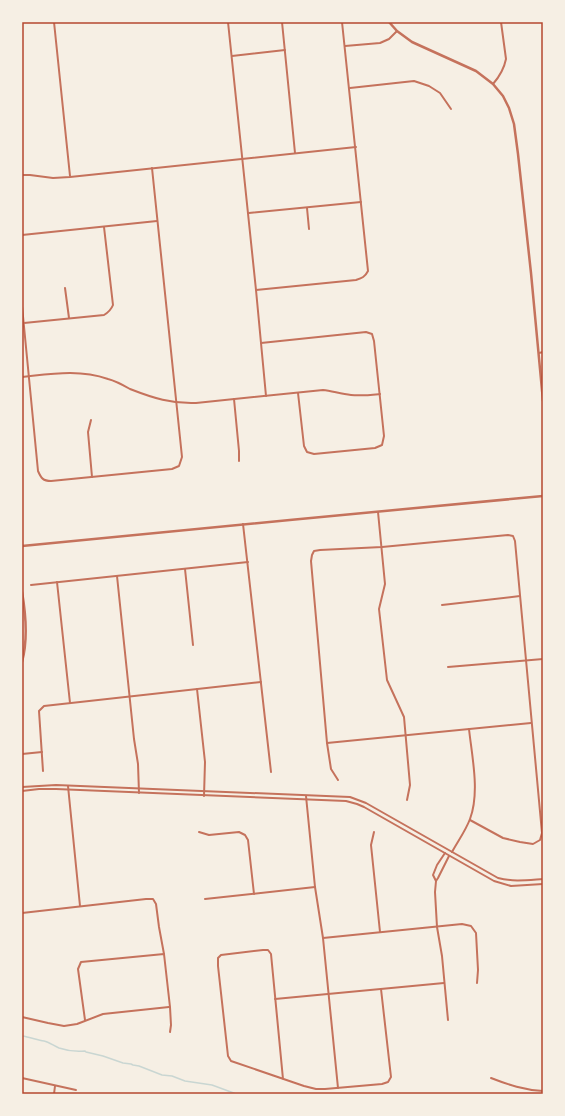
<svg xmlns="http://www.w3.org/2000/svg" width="565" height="1116" font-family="'DM Sans',sans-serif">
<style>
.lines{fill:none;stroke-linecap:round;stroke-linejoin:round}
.stream{stroke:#c9d6d2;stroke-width:1.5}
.minor{stroke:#c5725c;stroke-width:2}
.tertiary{stroke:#c5725c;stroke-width:2.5}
.neatline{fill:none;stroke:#b5482f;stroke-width:1.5}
</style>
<rect width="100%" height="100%" fill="#f6efe4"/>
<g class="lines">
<!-- stream -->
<path class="stream" d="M22,1036C30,1037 37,1040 44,1041C49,1042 54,1046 59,1048C68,1051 76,1052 85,1051L86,1052L103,1056L123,1063L131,1064L133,1065L139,1066L162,1075L172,1076L185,1081L212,1085L231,1092L236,1094"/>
<!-- minor -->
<g class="minor">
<path d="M54,22L70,176"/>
<path d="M228,22L256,290L266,396"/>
<path d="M282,22L295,153"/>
<path d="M345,46L380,43L389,39L397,31"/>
<path d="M232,56L285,50"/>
<path d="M493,84C500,76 504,69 506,59L501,22"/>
<path d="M350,88L414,81L429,86L440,93L451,109"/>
<path d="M22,175H30L53,178L70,177L356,147"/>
<path d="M307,208L309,229"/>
<path d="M249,213L361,202"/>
<path d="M22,235L157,221"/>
<path d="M65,288L69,318"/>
<path d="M256,290L356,280C362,278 365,277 368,271L342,22"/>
<path d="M22,306L38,471C41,478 43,481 51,481L172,469L179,466L182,457L152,168"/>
<path d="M24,323L104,315C109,312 111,310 113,305L104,227"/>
<path d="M261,343L366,332L372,334L374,341L384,436L382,445L375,448L314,454L307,452L304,446L298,393"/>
<path d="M539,353L543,352"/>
<path d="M22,377C51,374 79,369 108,379C116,381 123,385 130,389C153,398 172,404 196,403L323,390C332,391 341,394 351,395C361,396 370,395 380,394"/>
<path d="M234,399L239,451V461"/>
<path d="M91,420L88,432L92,477"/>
<path d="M378,512L385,584L379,609L387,680L404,717L410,785L407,800"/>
<path d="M243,524L271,772"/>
<path d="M185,569L193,645"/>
<path d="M117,576L134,739L138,764L139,793"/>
<path d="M57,582L70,703"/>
<path d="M31,585L248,562"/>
<path d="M442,605L520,596"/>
<path d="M448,667L543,659"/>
<path d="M197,689L205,762L204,796"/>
<path d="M327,743L531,723"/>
<path d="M22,754L42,752"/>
<path d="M43,771L39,711L44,706L261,682"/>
<path d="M338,780L331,769L327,743L311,561L312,555L314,551L320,550L382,547L508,535L513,536L515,541L542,833L540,840L533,844L520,842L503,838L470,820"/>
<path d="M68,786L80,906"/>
<path d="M22,787L56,785L350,797L366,803L498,878C513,882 528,880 543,879"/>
<path d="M22,791L39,789H56L346,801L357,804L364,807L494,881L511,886L543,884"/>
<path d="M306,796L315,887L323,938L338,1088"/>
<path d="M199,832L209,835L239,832L245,835L248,840L254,894"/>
<path d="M374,832L371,845L380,932"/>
<path d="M452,852C458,841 466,830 470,819C480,792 472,757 469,729"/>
<path d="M445,853L437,865L433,875L436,881L435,892L437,927L442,956L448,1020"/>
<path d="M436,881L438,878L449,856"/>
<path d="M205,899L315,887"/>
<path d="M22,913L146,899H153L156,904L159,927L164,954"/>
<path d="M323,938L462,924L471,926L476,933L478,970L477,983"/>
<path d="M22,997V1005"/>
<path d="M275,999L444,983"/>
<path d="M22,1017L48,1023L64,1026L77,1024L103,1014L169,1007"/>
<path d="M85,1020L78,969L81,962L164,954L170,1007L171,1025L170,1032"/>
<path d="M22,1078L76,1090"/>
<path d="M491,1078C509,1085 524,1090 543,1091"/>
<path d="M283,1079L271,954L268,950H263L221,955L218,958V966L228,1056L231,1061L304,1086L316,1089H325L382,1084L388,1082L391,1077L381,989"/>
<path d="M54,1094L55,1086"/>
</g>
<!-- tertiary -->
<g class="tertiary">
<path d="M389,22L397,31L412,42L476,71L493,84L503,96L509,108L514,124L518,154L531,273L543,401"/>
<path d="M22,546C196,528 369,513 543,496"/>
<path d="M22,592C26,615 28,640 22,662"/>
</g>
</g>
<!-- border -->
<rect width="565" height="1116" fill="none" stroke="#f6efe4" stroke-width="46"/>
<rect x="23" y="23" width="519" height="1070" class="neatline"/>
</svg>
